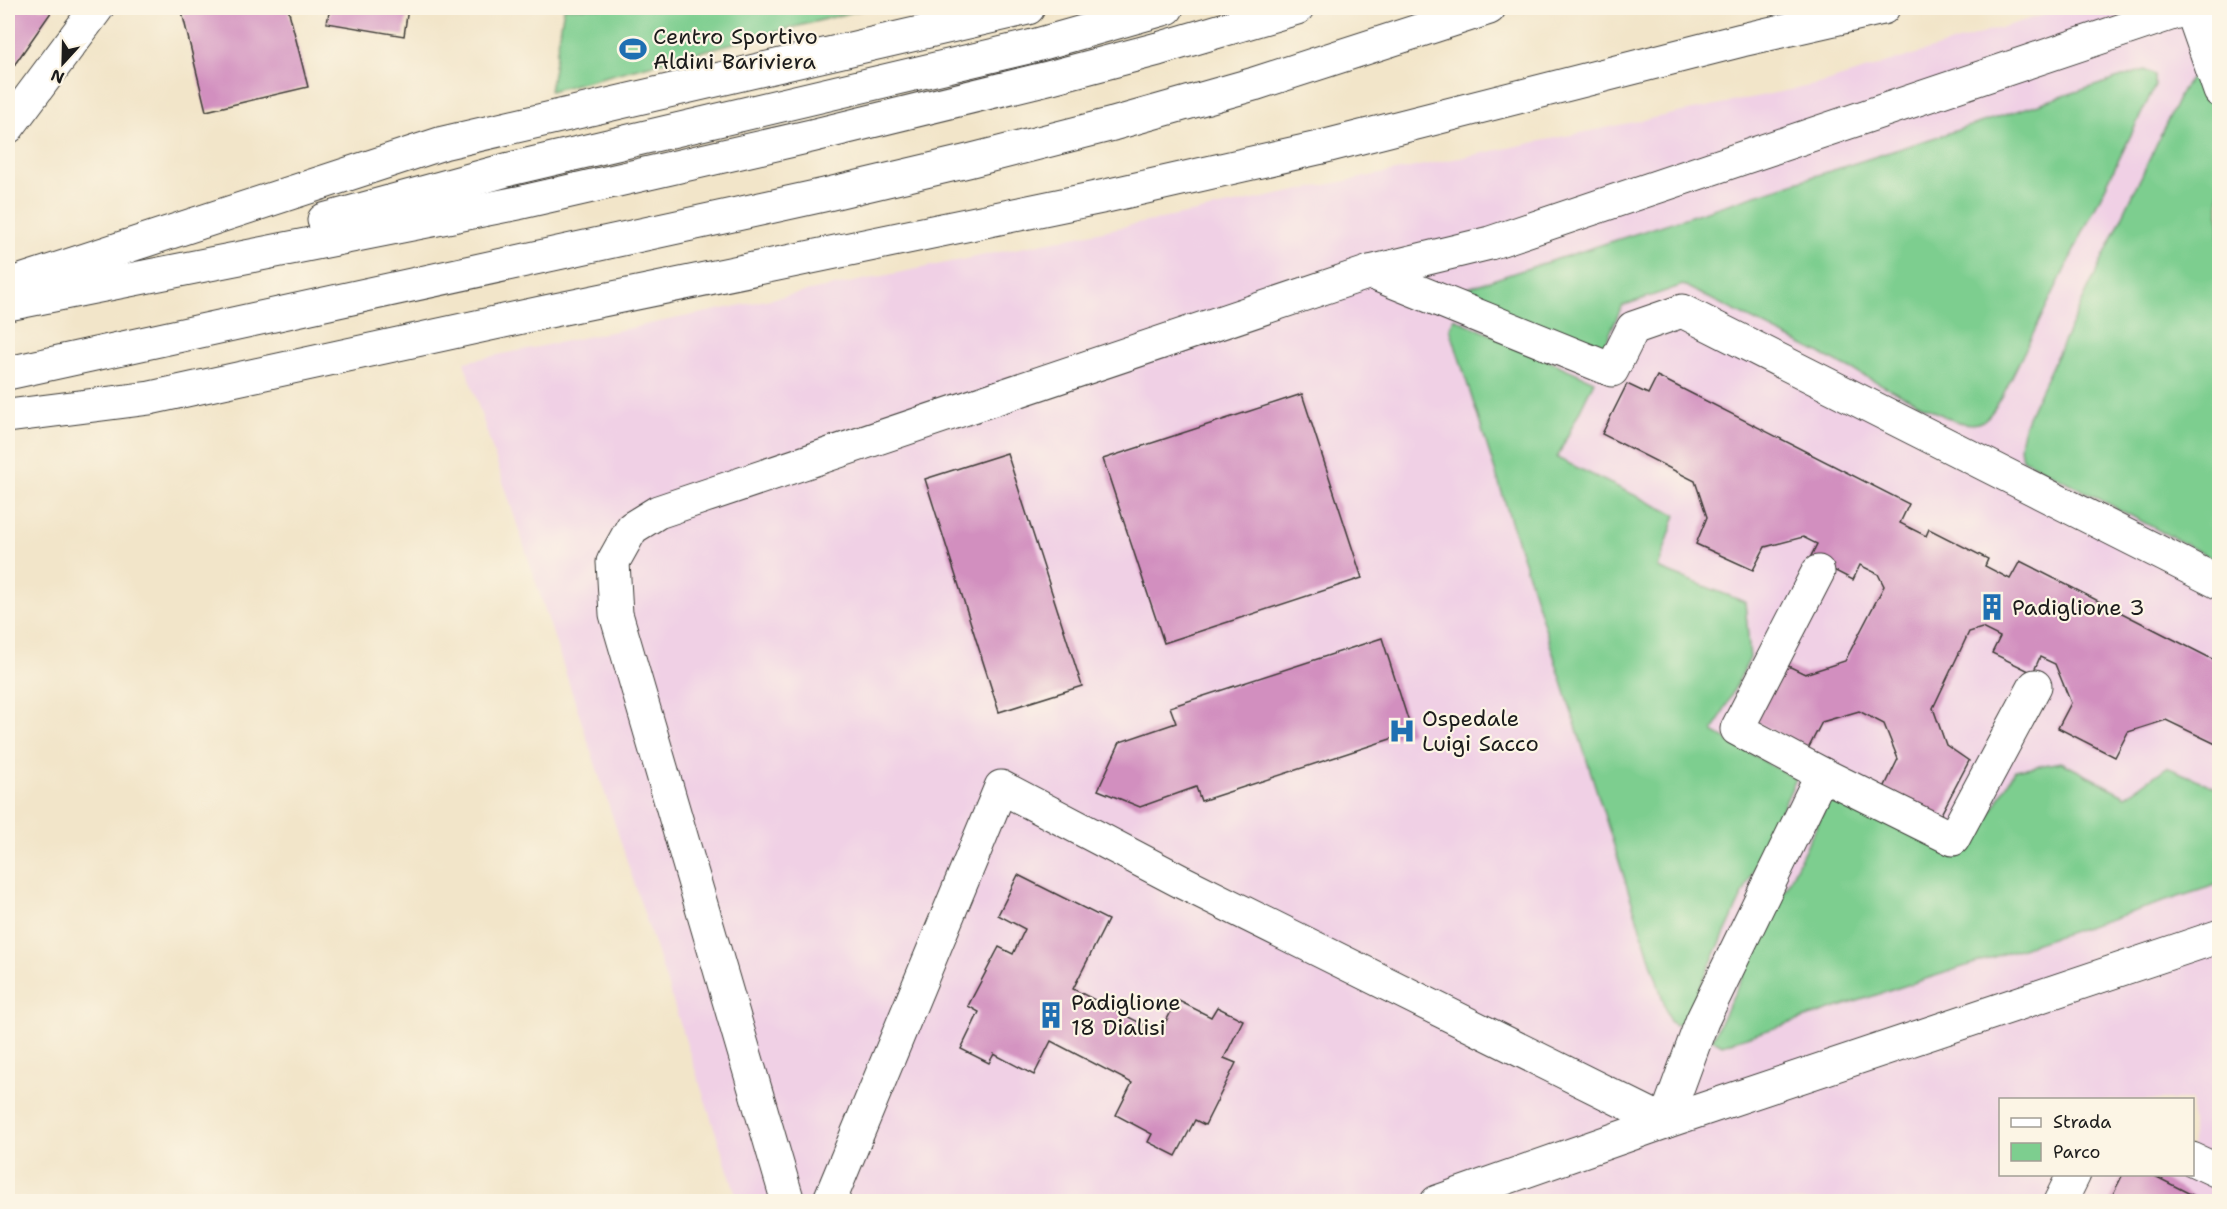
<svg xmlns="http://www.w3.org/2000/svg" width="2227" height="1209" font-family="'Shantell Sans',sans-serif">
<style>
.built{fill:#f0d0e5;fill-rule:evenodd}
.green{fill:#7dce8f;stroke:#4c7556;stroke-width:1.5}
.building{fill:#d28fbf}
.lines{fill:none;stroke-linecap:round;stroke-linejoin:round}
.minor-casing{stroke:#3c3a36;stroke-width:35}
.highway-casing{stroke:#3c3a36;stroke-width:35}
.minor{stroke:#fff;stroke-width:33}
.highway{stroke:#fff;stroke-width:33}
.labels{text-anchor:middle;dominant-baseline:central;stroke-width:4.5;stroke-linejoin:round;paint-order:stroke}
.poi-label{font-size:22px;fill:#1c1c1c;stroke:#fcf5e5;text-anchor:start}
</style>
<rect width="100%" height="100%" fill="#fcf5e5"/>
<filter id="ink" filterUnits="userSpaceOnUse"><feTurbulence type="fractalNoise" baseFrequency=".0167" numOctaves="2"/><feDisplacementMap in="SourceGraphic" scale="12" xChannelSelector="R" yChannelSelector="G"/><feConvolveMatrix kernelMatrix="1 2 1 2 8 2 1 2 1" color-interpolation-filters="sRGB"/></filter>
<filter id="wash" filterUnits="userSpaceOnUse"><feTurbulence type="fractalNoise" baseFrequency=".008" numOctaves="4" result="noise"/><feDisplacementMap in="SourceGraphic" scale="24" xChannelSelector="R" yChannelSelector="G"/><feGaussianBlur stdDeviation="1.35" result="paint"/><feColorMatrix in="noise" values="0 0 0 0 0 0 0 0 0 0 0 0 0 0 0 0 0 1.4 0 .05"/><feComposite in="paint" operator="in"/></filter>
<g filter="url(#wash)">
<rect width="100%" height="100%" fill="#f2e5c9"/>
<!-- built -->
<path class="built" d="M2065,8H2219V1201H738L464,362L1819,84ZM2000,1100H2192V1174H2000Z"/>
<!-- green -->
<g class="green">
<path d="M564,8H868L550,91Z"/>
<path d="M2144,70L2155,75V86L2003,395C1987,421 1981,431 1950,419L1683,285L1622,306L1601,354L1464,294V289Z"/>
<path d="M2192,77L2207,85L2219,126V562L2023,459C2013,442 2033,407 2041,389L2182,90Z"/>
<path d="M1454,318L1594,381L1557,458L1676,515L1658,568L1745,602L1750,658L1713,732L1796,779L1692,1004L1682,1022L1675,1025L1670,1022L1450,329Z"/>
<path d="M2061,762L2126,796L2167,767L2219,789V884L1722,1045L1712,1039L1831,796L1952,852L1977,838L2015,770Z"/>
</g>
<g id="blocks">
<!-- building -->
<g class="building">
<path d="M8,8H54L8,74Z"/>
<path d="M201,8H288L308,87L206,111L182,12Z"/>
<path d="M330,8H408L404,36L327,23Z"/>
<path d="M1657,376L1909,504L1900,523L1926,536L1929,529L1988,559L1985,566L2010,579L2020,561L2220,663V746L2166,720L2128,732L2115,757L2058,728L2071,703L2055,664L2040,657L2033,673L1992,653L2000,637L1982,628L1969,632L1933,708L1946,745L1969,761L1940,816L1884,788L1898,759L1884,724L1859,711L1822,722L1808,749L1750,718L1780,662L1805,674L1845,661L1884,586L1878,574L1860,565L1853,580L1810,558L1817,544L1803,537L1765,547L1753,570L1696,544L1707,517L1695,481L1602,434L1627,384L1648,394Z"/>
<path d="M1302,394L1362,578L1164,643L1103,459Z"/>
<path d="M1007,453L1082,686L999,712L925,479Z"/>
<path d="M1382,638L1412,732L1201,801L1196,787L1140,807L1098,790L1120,742L1176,723L1170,707Z"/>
<path d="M1018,875L1108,920L1073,989L1160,1033L1177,1000L1211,1017L1217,1007L1243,1020L1224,1058L1236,1063L1205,1125L1195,1120L1176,1156L1148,1142L1152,1134L1116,1115L1132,1083L1051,1041L1034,1075L994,1054L989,1063L961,1049L979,1012L968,1006L999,947L1013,954L1025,929L998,915Z"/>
<path d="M2123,1174H2151L2206,1202H2109Z"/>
</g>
</g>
</g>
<g filter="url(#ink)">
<use href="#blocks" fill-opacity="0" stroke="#3c3a36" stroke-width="1.5"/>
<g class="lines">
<defs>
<g id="minor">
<path d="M2191,8L2220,91"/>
<path d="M8,127L97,8"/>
<path d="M1370,272L1612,370L1633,328L1682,311L2220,583"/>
<path d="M1822,774L1953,839L2035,686"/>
<path d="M2192,1159L2220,1172"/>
<path d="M788,1202L616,614L613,562L632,528L658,512L1370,272L1490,243L2188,8"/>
<path d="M829,1202L1001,787L1182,882L1665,1122L1702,1021L1822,774L1737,729L1818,572"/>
<path d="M1437,1202L1665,1122L2220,936"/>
<path d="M2060,1202L2074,1174"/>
</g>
<g id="highway">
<path d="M324,220L510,169L1033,46L1167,8"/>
<path d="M12,284L443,143L1028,8"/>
<path d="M8,304L518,203L811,136L1048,78L1158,49L1297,8"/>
<path d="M8,373L824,195L968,161L1113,124L1254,84L1489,8"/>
<path d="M8,416L150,398L545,312L1106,196L1318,148L1742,40L1883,8"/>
</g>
</defs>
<!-- minor casing -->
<use href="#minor" class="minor-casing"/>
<!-- highway casing -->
<use href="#highway" class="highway-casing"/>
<!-- minor -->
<use href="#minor" class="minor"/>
<!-- highway -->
<use href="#highway" class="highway"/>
</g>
</g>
<!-- icons -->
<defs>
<symbol id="stadium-bare" viewBox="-9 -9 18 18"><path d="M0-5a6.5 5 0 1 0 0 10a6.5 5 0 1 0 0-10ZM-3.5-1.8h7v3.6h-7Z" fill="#1f6fb2" stroke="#fcf5e5" stroke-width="2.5" paint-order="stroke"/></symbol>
<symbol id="building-bare" viewBox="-9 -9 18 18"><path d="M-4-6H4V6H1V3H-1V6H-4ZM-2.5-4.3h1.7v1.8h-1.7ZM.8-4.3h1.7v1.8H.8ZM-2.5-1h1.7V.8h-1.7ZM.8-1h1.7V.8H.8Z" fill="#1f6fb2" stroke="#fcf5e5" stroke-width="2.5" paint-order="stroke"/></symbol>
<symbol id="hospital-bare" viewBox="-9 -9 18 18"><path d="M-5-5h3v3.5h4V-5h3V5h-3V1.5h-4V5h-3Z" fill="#1f6fb2" stroke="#fcf5e5" stroke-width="2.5" paint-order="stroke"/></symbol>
</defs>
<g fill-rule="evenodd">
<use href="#stadium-bare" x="614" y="30" width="38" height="38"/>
<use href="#building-bare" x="1973" y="588" width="38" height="38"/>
<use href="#hospital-bare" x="1383" y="712" width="38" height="38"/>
<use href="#building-bare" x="1032" y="996" width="38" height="38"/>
</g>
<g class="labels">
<!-- poi labels -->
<g class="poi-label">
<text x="653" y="36">Centro Sportivo<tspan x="653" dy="25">Aldini Bariviera</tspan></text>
<text x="2012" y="607">Padiglione 3</text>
<text x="1422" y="718">Ospedale<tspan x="1422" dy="25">Luigi Sacco</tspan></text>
<text x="1071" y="1002">Padiglione<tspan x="1071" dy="25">18 Dialisi</tspan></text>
</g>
</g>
<!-- margin -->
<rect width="2227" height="1209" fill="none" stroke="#fcf5e5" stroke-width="30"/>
<!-- legend -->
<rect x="1999" y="1098" width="195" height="78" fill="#fcf5e5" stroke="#a29e95" stroke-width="1.5"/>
<rect x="2011" y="1118" width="30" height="9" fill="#ffffff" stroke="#a29e95" stroke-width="1.5"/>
<text x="2053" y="1128" font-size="18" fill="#1c1c1c">Strada</text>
<rect x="2011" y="1143" width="30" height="18" fill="#7dce8f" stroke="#a29e95" stroke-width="1.5"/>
<text x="2053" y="1158" font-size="18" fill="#1c1c1c">Parco</text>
<!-- north arrow -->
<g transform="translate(63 63) rotate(202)" stroke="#fcf5e5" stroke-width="4.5" paint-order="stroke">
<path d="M0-4.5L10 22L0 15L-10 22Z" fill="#1c1c1c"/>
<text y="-9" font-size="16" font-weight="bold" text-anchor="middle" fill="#1c1c1c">N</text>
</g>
</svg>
